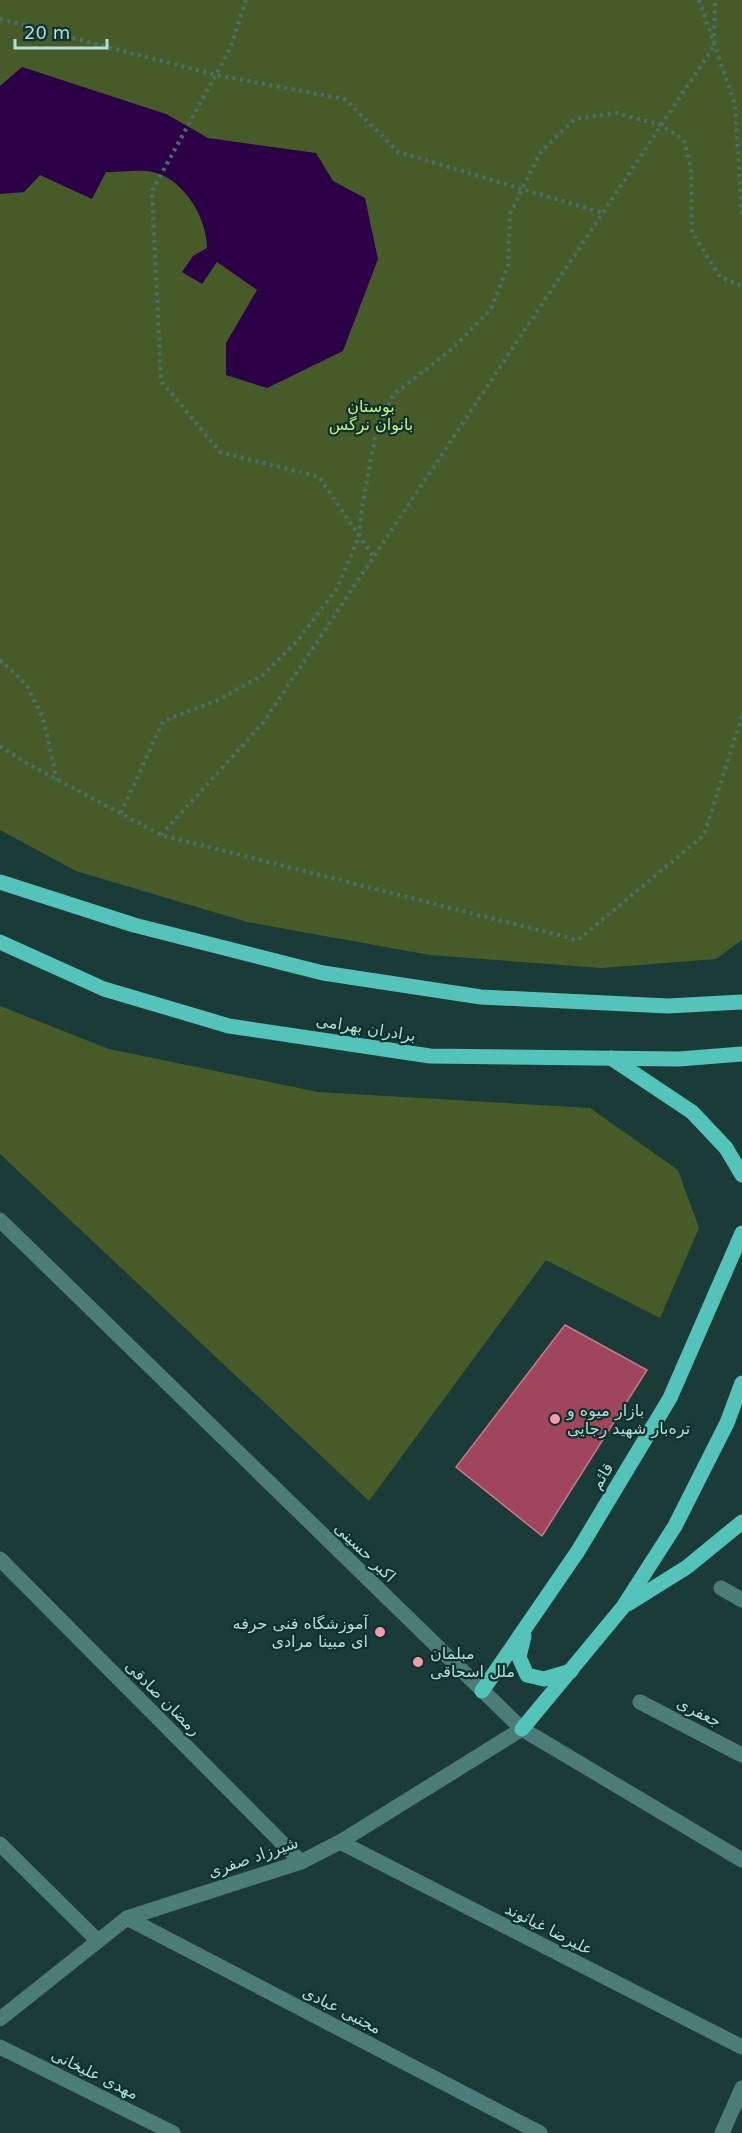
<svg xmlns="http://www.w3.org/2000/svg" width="742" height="2133" font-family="'DejaVu Sans',Vazirmatn,sans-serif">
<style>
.green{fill:#475b28}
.water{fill:#2b0046}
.building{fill:#9f465c;stroke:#c67988;stroke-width:1.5}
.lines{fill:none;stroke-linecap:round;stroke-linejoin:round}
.path{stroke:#496f6a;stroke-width:4;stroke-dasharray:3 4.5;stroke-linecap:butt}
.minor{stroke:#4b7c77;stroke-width:15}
.major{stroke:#54c3b9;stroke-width:15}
.poi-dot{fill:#f39aab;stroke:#0f302d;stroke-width:2}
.labels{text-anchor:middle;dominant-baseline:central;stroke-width:4.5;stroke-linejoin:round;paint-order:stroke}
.park-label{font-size:16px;fill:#c5f281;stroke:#0f302d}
.street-label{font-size:16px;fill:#b0dfd9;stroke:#0f302d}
.poi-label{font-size:16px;fill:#b0dfd9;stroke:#0f302d;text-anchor:start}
</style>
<rect width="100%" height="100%" fill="#1a3b37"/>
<!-- green -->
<g class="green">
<path d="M0,0H742V940L716,959L602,968L430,955L247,922L76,871L0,830Z"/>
<path d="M0,1006L109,1049L318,1092L590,1108L678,1170L699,1228L660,1318L546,1260L369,1501L0,1154Z"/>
</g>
<!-- water -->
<path class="water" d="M22,67L166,114L208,138L316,153L333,181L365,198L378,259L343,351L267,388L226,375V343L257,290L217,262L202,284L182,272L193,256L207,248C207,218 184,179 153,172C144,169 117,172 106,172L92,199L40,175L24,192L0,194V86Z"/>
<!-- building -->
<path class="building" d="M565,1325L647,1370L542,1536L456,1467Z"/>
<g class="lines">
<!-- path -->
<g class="path">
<path d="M246,0L230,49L152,191L161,381L220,452L319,477L374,557"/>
<path d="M699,0L735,105L742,218"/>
<path d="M0,19L216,75L345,99L398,152L603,213"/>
<path d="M0,660L26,684L43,718L57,780"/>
<path d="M0,746L26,763L161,835L578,940L704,835L742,716"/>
<path d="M121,813L163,721L216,701L263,675L299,639L337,588L359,537L361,514L376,432L393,395L452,349L491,309L508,265L510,214L541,151L575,119L616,113L661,125L684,140L691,169L692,232L720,277L742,286"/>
<path d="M161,835L263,723L714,46L715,0"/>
</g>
<!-- minor -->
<g class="minor">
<path d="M0,1220L522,1729L742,1860"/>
<path d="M0,1559L301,1862"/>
<path d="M721,1588L742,1600"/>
<path d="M640,1702L742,1755"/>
<path d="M340,1842L742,2047"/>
<path d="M0,1844L98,1941"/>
<path d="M127,1918L540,2133"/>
<path d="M0,2019L127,1918L301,1862L340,1842L522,1729"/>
<path d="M0,2047L173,2133"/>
<path d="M722,2133L742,2088"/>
</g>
<!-- major -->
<g class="major">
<path d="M0,882L134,925L323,973L481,997L668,1006L742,1002"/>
<path d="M0,942L104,989L229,1026L430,1056L679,1059L742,1054"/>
<path d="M611,1058L692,1112L726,1148L742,1175"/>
<path d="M628,1604L687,1567L742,1522"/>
<path d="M524,1636L519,1657L527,1675L544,1679L571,1671"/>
<path d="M482,1691L578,1551L670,1398L742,1233"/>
<path d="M522,1729L623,1607L675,1526L727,1423L742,1383"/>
</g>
</g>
<!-- markers -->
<g class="poi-dot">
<circle cx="555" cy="1419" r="6"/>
<circle cx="380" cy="1632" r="6"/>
<circle cx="418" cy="1662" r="6"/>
</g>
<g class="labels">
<!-- park labels -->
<g class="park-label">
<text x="371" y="406">بوستان<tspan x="371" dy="18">بانوان نرگس</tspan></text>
</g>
<!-- street labels -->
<g class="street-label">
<text transform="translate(366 1028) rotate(9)">برادران بهرامی</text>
<text transform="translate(602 1476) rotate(-59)">قائم</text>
<text transform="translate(365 1552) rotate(44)">اکبر حسینی</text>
<text transform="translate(163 1698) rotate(45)">رمضان صادقی</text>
<text transform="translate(699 1712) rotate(27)">جعفری</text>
<text transform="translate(253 1857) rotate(-19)">شیرزاد صفری</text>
<text transform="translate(549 1929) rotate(27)">علیرضا غیاثوند</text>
<text transform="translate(342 2010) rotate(27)">مجتبی عبادی</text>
<text transform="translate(95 2074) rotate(26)">مهدی علیخانی</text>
</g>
<!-- poi labels -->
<g class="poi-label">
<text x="567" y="1410">بازار میوه و<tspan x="567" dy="18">تره‌بار شهید رجایی</tspan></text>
<text x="368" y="1623" text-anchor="end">آموزشگاه فنی حرفه<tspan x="368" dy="18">ای مبینا مرادی</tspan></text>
<text x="430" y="1653">مبلمان<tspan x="430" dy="18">ملل اسحاقی</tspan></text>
</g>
</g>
<!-- scale -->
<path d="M15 39v9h92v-9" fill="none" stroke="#b0dfd9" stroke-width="3"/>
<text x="24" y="39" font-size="18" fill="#b0dfd9" stroke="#0f302d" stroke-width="4.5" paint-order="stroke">20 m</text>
</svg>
